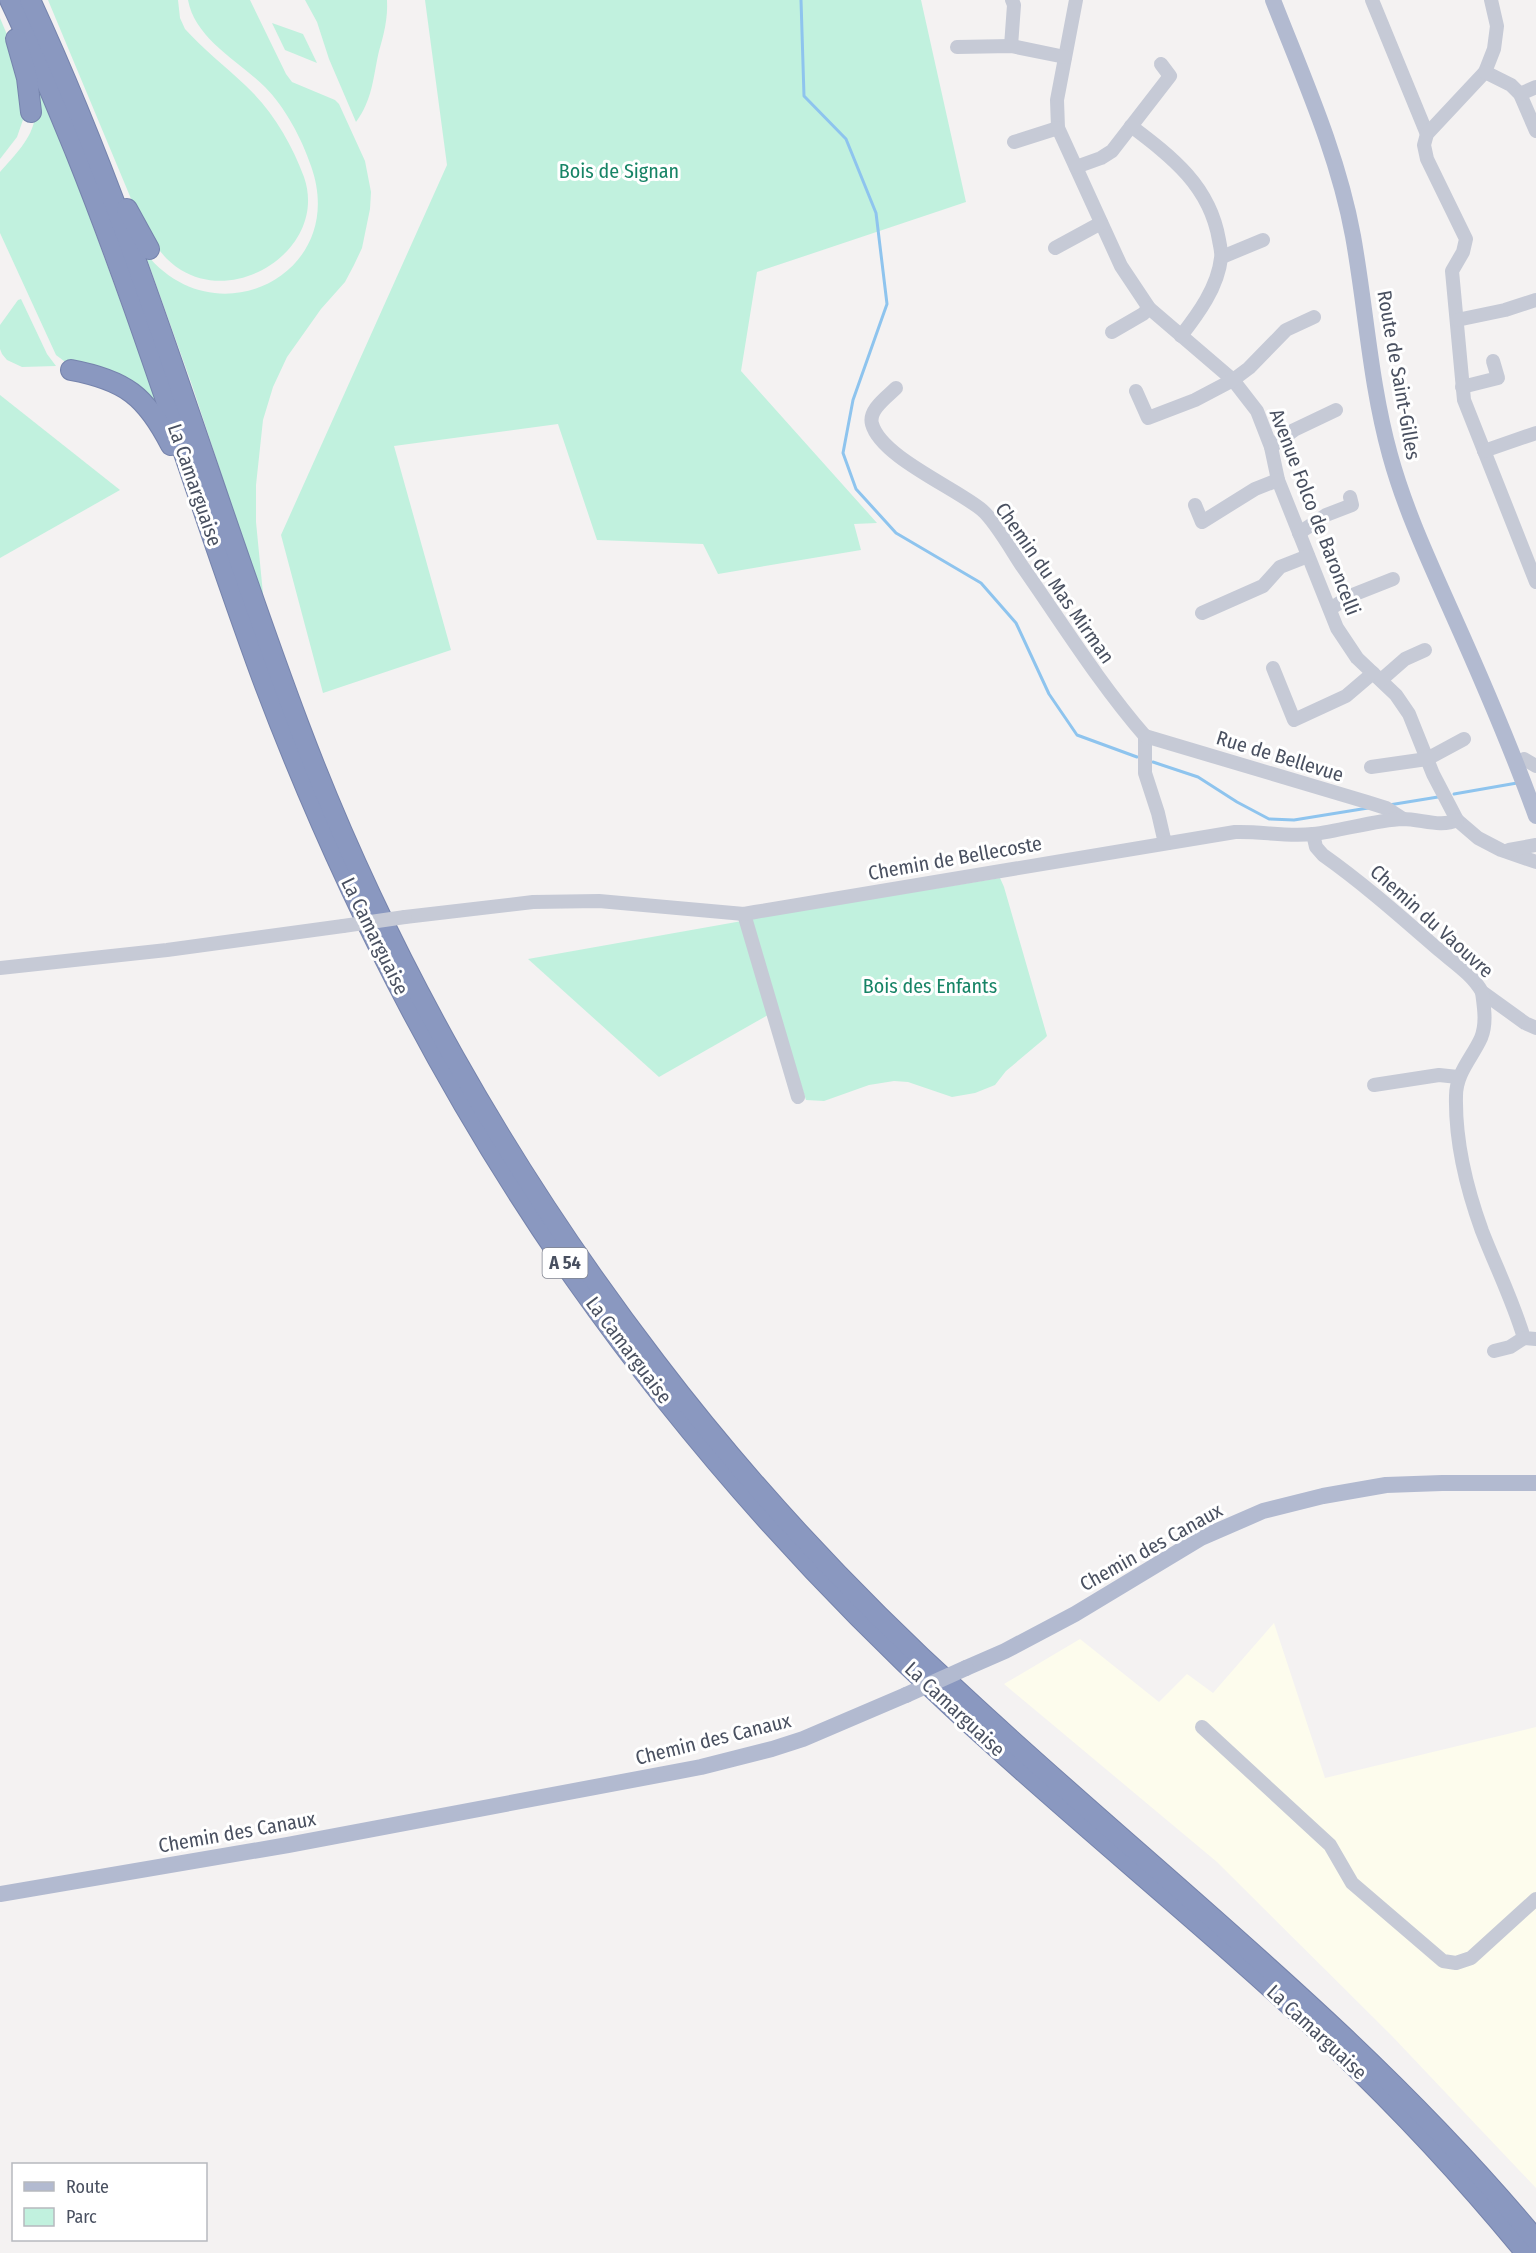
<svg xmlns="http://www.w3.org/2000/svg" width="1536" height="2253" font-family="'Fira Sans Condensed',sans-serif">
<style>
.commercial{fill:#fdfced}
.green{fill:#c1f1de}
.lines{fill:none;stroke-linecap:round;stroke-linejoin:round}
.stream{stroke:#8ec4ee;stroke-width:3}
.highway-casing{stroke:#7583ac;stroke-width:22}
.minor{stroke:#c6cad6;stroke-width:14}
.major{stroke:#b2bad0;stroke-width:16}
.highway{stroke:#8a98c0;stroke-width:20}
.minor-bridge{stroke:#c6cad6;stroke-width:14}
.major-bridge{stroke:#b2bad0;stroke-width:16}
.labels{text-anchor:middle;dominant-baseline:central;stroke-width:6;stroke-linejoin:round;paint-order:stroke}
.shield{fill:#fff;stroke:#808490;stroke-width:1.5}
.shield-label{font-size:18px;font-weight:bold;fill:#495060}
.park-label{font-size:20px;fill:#178466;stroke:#fff}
.street-label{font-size:20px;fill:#495060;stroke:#fff}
</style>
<rect width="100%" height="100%" fill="#f4f2f2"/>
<!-- commercial -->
<path class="commercial" d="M1274,1623L1325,1778L1536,1727V2188L1392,2036L1217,1862L1004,1684L1080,1639L1159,1702L1187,1674L1213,1693Z"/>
<!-- green -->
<g class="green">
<path d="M48,0H178L180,18L185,29C203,49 225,66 245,85C272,110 291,142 304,177C328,246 240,306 181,270C163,259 153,242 142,225Z"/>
<path d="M188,0H250L286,74L292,82L335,100L339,104L365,161L371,192L370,209L362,248L354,265L345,282L321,309L287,357L273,387L263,420L256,485V522L264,604L192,385L144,251C213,342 350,275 311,166C302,139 285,107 265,87C239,61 195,39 188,0Z"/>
<path d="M305,0H387C388,18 384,34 379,51C373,77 373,99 356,122L329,59L317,22Z"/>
<path d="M425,0H921L966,202L757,272L741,371L877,523L854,524L861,550L718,574L703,544L597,540L558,424L394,446L451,650L323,693L281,535L447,165Z"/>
<path d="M0,18L11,44L25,114L17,137L0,159Z"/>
<path d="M272,23L303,34L317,63L285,50Z"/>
<path d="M35,78L67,155L160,410L64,361L56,355L0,233V172C14,156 32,139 35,117C37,105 35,91 35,78Z"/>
<path d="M21,299L47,354L56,366L22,367L7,360L2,354L0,349V325L18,300Z"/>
<path d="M0,395L120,490L0,558Z"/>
<path d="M1000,878L1004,887L1047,1036L1044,1039L1006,1071L995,1085L975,1093L952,1097L908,1082L894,1081L869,1085L824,1101L806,1100L747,919Z"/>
<path d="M742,921L768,1015L659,1077L528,959Z"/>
</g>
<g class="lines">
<!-- stream -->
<g class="stream">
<path d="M801,0L804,96L846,139L876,213L887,304L853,400L843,453L856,489L896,533L981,583L1016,623L1049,694L1077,735L1137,757"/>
<path d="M1153,762L1198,777L1237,802L1269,819L1294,820L1368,808"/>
<path d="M1454,794L1517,783"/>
<path d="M1389,805L1438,797"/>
</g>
<defs>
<g id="highway">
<path d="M10,0C34,50 55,102 76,153C145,325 198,503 262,677C342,890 446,1094 576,1280C686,1436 812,1578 952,1707C1078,1824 1213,1931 1337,2049C1404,2113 1467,2181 1526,2253"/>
<path d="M30,0C139,235 208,485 299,726C385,954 508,1170 656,1363C748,1484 853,1596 965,1698C1158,1877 1367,2036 1536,2240"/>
<path d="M16,39L27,78L31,112"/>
<path d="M127,209L149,249"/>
<path d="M71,370C125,380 146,396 171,445"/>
</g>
</defs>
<!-- highway casing -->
<use href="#highway" class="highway-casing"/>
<!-- minor -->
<g class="minor">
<path d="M1076,0L1057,100L1058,128L1121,266L1149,308L1233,380L1257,411L1271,447L1278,480L1337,628L1357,658L1396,695L1409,714L1433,774L1457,820L1478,838L1501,850L1536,862"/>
<path d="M1372,0L1427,134"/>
<path d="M1491,0L1497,26L1494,49L1485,72L1427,134L1424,145L1427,159L1466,239L1463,252L1452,271L1464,400L1536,582"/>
<path d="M1011,46L1014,5L1012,0"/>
<path d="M957,47L1011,46L1065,57"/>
<path d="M1485,72L1511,85L1520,94L1536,131"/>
<path d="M1520,94L1536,87"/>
<path d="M1131,126C1172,157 1210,186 1219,240C1220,246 1222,253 1221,258C1218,287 1198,314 1181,336"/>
<path d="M1014,142L1058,128"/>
<path d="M1076,167L1101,158L1112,151L1170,76L1161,64"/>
<path d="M1055,248L1101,223"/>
<path d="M1222,257L1263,240"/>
<path d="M1457,320L1505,310L1536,300"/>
<path d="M1112,332L1143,314L1149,308"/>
<path d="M1462,387L1498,378L1493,361"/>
<path d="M896,388C887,397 868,410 872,424C881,457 956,488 982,510C995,521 1012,551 1022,566C1062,623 1099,683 1145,736V773L1158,813L1164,839L1168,843"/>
<path d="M1136,391L1148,418L1195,400L1233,380L1249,368L1286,330L1314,317"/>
<path d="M1271,447L1294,430L1336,410"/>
<path d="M1484,451L1536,433"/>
<path d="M1195,505L1202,522L1255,489L1278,480"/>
<path d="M1299,533L1326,515L1352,505L1350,497"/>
<path d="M1330,609L1350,596L1393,579"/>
<path d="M1202,613L1263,586L1280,567L1308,556"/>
<path d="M1273,668L1294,720L1346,696L1373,673"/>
<path d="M1381,680L1405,659L1425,650"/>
<path d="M1145,736L1367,802L1386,808L1403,819"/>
<path d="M1524,759L1536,766"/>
<path d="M1371,767L1427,759L1464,739"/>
<path d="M1313,834L1316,847L1323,855C1364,884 1401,917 1439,950C1453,962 1473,975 1482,992L1525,1023L1536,1028"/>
<path d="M1509,850L1536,845"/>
<path d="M744,914L798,1097"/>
<path d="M405,917L533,902L599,901L744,914L755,912L1235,832C1261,831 1286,837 1313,834C1341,831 1375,820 1403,819C1421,819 1441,828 1457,820"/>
<path d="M0,968L167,950L343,926"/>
<path d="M1482,992C1484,1007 1487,1023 1481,1038C1472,1058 1456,1073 1456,1096C1455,1142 1466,1187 1482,1231C1496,1267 1513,1301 1524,1338L1536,1339"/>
<path d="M1374,1085L1439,1075L1458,1077"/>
<path d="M1494,1351L1510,1347L1524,1338"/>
<path d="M1202,1727L1330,1845L1352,1883L1443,1961L1456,1963L1471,1958L1536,1899"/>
</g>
<!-- major -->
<g class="major">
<path d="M1273,0C1303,77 1338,154 1353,236C1366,308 1370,383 1390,455C1405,510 1430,563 1453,615C1483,682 1511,747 1536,816"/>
<path d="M966,1668L1005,1651L1075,1614L1201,1538L1263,1511L1323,1496L1386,1485L1442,1483H1536"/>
<path d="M0,1894L288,1845L701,1767L772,1749L803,1739L906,1695"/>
</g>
<!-- highway -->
<use href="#highway" class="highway"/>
<!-- minor-bridge -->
<path class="minor-bridge" d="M343,926L405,917"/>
<!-- major-bridge -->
<path class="major-bridge" d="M906,1695L966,1668"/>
</g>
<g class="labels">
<!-- shield labels -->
<rect class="shield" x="542.5" y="1248" width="45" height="30" rx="4.5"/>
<g class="shield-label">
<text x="565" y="1263">A 54</text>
</g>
<!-- park labels -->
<g class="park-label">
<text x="619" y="171">Bois de Signan</text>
<text x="930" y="986">Bois des Enfants</text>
</g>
<!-- street labels -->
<g class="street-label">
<text transform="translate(1399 375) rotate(80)">Route de Saint-Gilles</text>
<text transform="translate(195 485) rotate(71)">La Camarguaise</text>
<text transform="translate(1315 512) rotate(69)">Avenue Folco de Baroncelli</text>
<text transform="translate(1055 583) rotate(55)">Chemin du Mas Mirman</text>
<text transform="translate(1280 756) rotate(17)">Rue de Bellevue</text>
<text transform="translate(955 858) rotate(-10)">Chemin de Bellecoste</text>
<text transform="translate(1432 921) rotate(42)">Chemin du Vaouvre</text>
<text transform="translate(375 936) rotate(64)">La Camarguaise</text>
<text transform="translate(629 1350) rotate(53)">La Camarguaise</text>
<text transform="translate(1151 1547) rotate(-29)">Chemin des Canaux</text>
<text transform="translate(955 1709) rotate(43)">La Camarguaise</text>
<text transform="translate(713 1739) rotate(-14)">Chemin des Canaux</text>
<text transform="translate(237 1832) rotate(-10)">Chemin des Canaux</text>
<text transform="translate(1317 2032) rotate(43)">La Camarguaise</text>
</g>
</g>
<!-- legend -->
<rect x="12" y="2163" width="195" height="78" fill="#ffffff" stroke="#b6b9bf" stroke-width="1.5"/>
<rect x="24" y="2182" width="30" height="9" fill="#b2bad0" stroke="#b6b9bf" stroke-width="1.5"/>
<text x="66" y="2193" font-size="18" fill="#495060">Route</text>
<rect x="24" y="2208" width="30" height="18" fill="#c1f1de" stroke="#b6b9bf" stroke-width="1.5"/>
<text x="66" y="2223" font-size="18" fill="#495060">Parc</text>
</svg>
